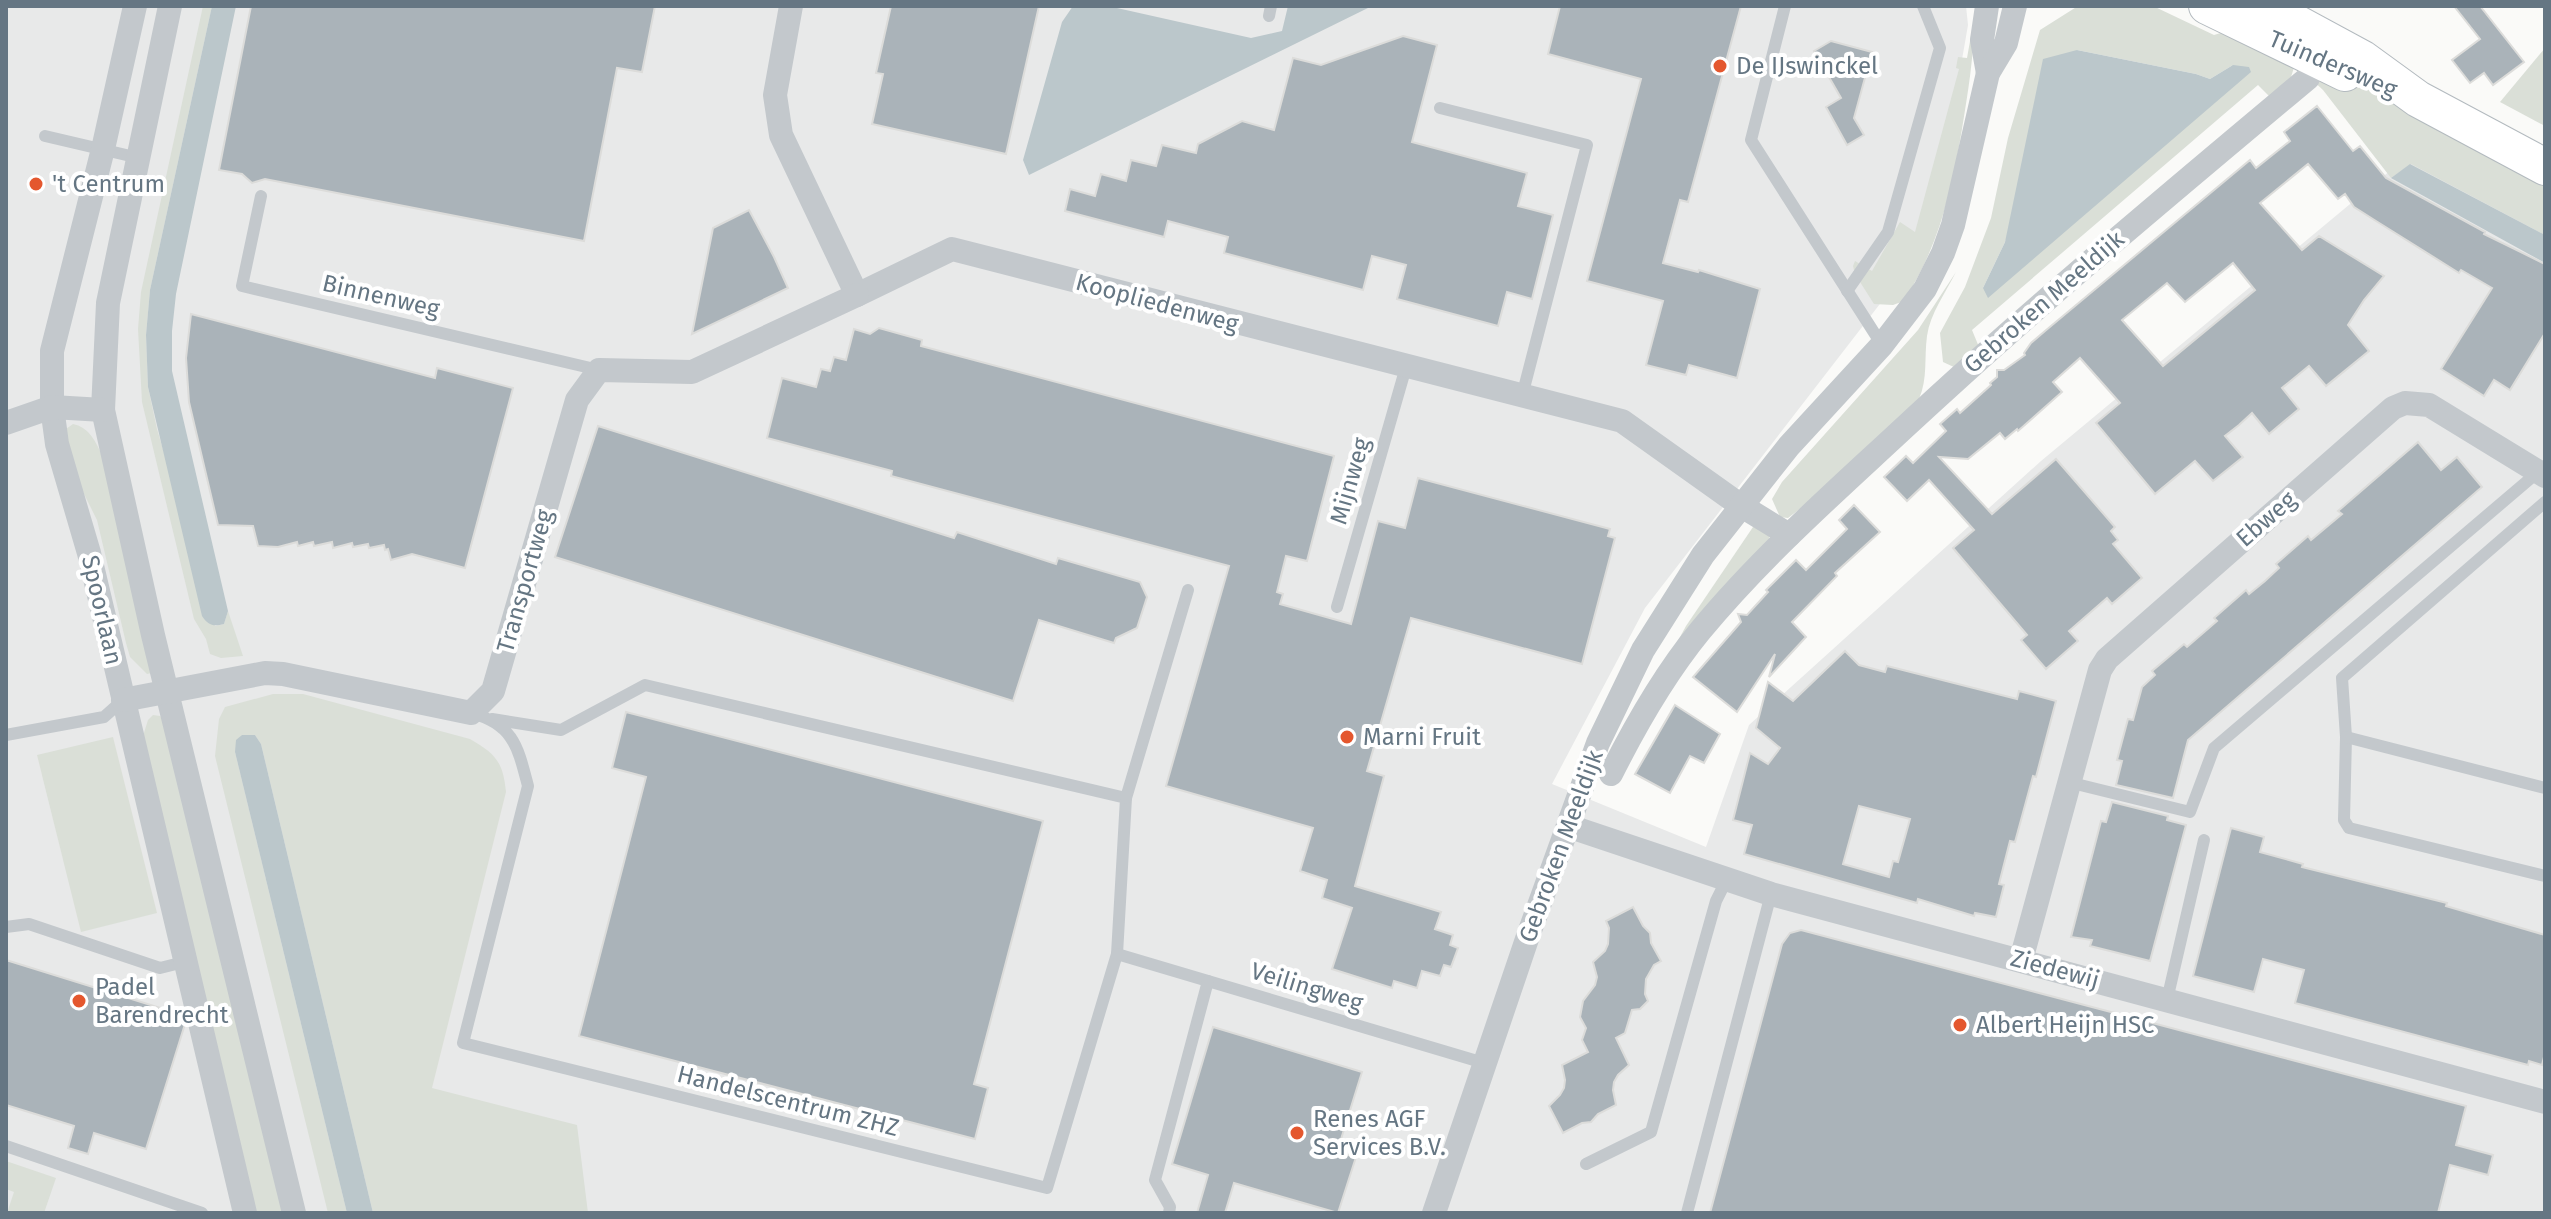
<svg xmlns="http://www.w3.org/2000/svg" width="2551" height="1219" font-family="'Fira Sans',sans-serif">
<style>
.built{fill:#e8e9e9}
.green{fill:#dadfd7;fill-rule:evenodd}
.water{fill:#bbc7cb}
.building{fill:#aab3b9;stroke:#dcdcda;stroke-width:2;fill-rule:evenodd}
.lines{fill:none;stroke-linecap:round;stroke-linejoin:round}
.secondary-casing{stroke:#b3babf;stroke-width:38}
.lane{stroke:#c3c8cc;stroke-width:12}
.street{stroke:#c3c8cc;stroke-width:24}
.secondary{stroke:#fff;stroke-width:36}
.poi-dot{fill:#e4572e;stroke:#fff;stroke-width:3}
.labels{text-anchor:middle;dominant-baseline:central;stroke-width:8;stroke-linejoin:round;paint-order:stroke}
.street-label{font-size:24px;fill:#657683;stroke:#fff}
.poi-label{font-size:24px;fill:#657683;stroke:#fff;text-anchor:start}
</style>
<rect width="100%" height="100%" fill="#fafaf8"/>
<!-- built -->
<path class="built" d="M6,6H1966L1968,25L1939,192L1910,265L1645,608L1552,784L1706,847L1749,725L2041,461L2409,155L2545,196V1213H6Z"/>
<!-- green -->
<g class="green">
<path d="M203,6H212L150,290L146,335L148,387L157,429L215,626L224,624L228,611L243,656L221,658L210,654L206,639L194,619L142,402L138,329L141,292Z"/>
<path d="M2078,6H2153L2214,35L2231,30L2263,46L2388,97L2545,181V235L2411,164L2391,178L2323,90L2295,64L2288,87L2271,98L2258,85L1972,330L1979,347L1956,368L1943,362L1940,333L1965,287L1991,218L2008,138L2040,30ZM2077,50L2196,74L2210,79L2233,65L1983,288L2005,242Z"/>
<path d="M1974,19C1974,57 1968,92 1962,129C1951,194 1939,245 1904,301L1893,305L1874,304L1855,274L1853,266L1855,261L1872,271L1900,222L1915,232L1959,69L1956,68L1958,57L1967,58Z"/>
<path d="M2545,48V126L2500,102Z"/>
<path d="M1956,272C1946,292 1930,314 1927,336C1924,358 1928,378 1919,399L1805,505L1788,518L1780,517L1772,499L1782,482L1918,330Z"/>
<path d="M73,424C88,427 95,440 101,453L152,673L147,674L130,657L126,643L97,520L70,466L66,429Z"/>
<path d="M1753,527C1763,528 1767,529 1770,539L1638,714L1686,626Z"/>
<path d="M273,694H303L470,739C496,754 503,762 506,792L432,1088L577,1125L588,1213H373L261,744L255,735H242L235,752L347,1213H328L215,756L219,719L225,707Z"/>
<path d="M153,715L160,716L166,722L285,1213H252L143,736L148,720Z"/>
<path d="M113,737L157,913L81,932L37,755Z"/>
<path d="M6,1161L56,1178L44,1213H7L14,1192L6,1189Z"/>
</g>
<!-- water -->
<g class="water">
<path d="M212,6H236L176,294L172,331V371L228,611L224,624C213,627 208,625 202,616L148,387L146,335L150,290Z"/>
<path d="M1073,6H1108L1251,38L1282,31L1288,6H1372L1029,175L1023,160L1062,22Z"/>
<path d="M2077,50L2196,74L2210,79L2233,65L2249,67L2251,72L1988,298L1983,288L2005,242L2043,59Z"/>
<path d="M2410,164L2545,235V263L2391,178Z"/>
<path d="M242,735H255L261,744L373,1213H347L235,752L236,740Z"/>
</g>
<!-- building -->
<g class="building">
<path d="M251,6H655L642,72L617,68L584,241L265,179L252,183L242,174L219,170Z"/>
<path d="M891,6H1039L1006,154L872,124L883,74L876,73Z"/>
<path d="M1560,6H1741L1688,202L1680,200L1663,263L1698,272L1699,270L1760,289L1737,378L1689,365L1686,375L1646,365L1663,301L1587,281L1641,79L1548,54Z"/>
<path d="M2454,6H2480L2524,62L2493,85L2484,73L2470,83L2452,60L2480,39Z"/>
<path d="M1403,36L1437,45L1412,142L1527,173L1518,206L1553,215L1532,299L1507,292L1498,326L1397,299L1406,265L1372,256L1363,290L1224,253L1228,237L1168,221L1164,237L1065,211L1070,189L1095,196L1101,174L1126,181L1131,160L1156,166L1162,145L1196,153L1198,144L1242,121L1274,130L1293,58L1321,65Z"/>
<path d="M1831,41L1872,52L1854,118L1864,135L1847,145L1826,107L1841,98L1814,51Z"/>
<path d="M2317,106L2353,151L2360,146L2386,178L2485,232L2484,234L2545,264V333L2510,390L2494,380L2484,396L2441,369L2492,288L2461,270L2459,273L2376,221L2354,207L2345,194L2338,199L2308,164L2260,203L2302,250L2319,236L2384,276L2364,300L2348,325L2369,351L2326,386L2309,366L2282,388L2299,409L2269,434L2252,413L2239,425L2225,436L2243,457L2213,481L2195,461L2155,494L2096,423L2120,403L2080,358L2053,382L2062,392L2018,431L2017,429L2005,439L2000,433L1968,459L1939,457L1992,514L2056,459L2115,527L2111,531L2118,540L2113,544L2142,578L2112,604L2107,598L2069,631L2078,641L2046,669L2021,640L2027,635L1953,548L1974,530L1929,480L1907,501L1884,477L1906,456L1913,463L1946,431L1940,424L1957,409L1960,413L1991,385L1990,383L1997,377V370H2004L2025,355L2024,353L2031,343L2045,331L2250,160L2256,168L2290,141L2284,132ZM2233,263L2255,290L2163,366L2122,320L2167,283L2185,302Z"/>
<path d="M749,210L774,257L788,288L692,334L713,228Z"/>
<path d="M191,314L435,378L437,368L513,388L465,568L412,554L391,560L388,549L385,550L384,545L369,548L368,544L353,547L352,543L333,548L332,542L314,546L313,542L298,546L297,542L278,547L258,546L253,526L218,525L189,402L186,358Z"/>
<path d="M879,328L922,340L921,346L1334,456L1307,561L1286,556L1277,592L1283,594L1280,604L1351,624L1378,521L1405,528L1418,478L1610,529L1608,536L1615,538L1582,664L1411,618L1367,771L1384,776L1355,886L1441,912L1435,929L1453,935L1450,945L1458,948L1451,967L1444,965L1440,976L1422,971L1417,988L1394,981L1392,988L1332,969L1352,908L1322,898L1327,880L1300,871L1313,828L1166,786L1229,566L891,476L892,471L767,438L782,378L816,387L821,369L830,371L834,357L846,360L854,329L870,334Z"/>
<path d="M598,426L954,538L957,532L1056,564L1058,558L1140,582L1147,597L1137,628L1116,638L1114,643L1039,620L1013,701L555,557Z"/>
<path d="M2418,442L2441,470L2457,457L2482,487L2188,740L2173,798L2116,785L2122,761L2117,760L2128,719L2133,720L2142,687L2155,675L2152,671L2184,644L2187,647L2217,621L2214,618L2246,590L2249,594L2265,581L2279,568L2276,564L2308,536L2311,540L2342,514L2338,511Z"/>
<path d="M1854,505L1880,532L1835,573L1837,576L1792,622L1806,637L1769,677L1775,654L1737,712L1693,677L1741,622L1738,614L1747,615L1768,592L1766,590L1796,560L1806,570L1847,529L1839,520Z"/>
<path d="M1845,651L1859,665L1885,672L1887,666L2017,699L2019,691L2056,701L2036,777L2033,776L2015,842L2010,841L1999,884L2004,885L1996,917L1975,913L1974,916L1918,899L1917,903L1744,854L1752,825L1733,820L1750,753L1768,764L1780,748L1756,728L1768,682L1793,701ZM1859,806L1910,819L1898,862L1893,861L1889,877L1843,864Z"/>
<path d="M1675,705L1720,734L1704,763L1690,756L1670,793L1635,774Z"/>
<path d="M626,712L1043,821L974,1084L988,1088L975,1139L579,1036L646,777L612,768Z"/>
<path d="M2112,802L2168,816L2167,820L2186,825L2150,961L2090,946L2092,940L2071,937L2101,821L2106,822Z"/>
<path d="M2231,828L2264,837L2260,852L2303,864L2302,867L2447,903L2446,906L2545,935V1053L2542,1065L2529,1061L2528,1065L2295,1003L2304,970L2263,959L2254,992L2193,976Z"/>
<path d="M1633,907L1643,926L1650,933L1651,943L1661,961L1654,965L1646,979L1645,994L1648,1001L1640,1009L1632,1010L1625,1033L1616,1038L1629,1065L1618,1075L1614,1082L1613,1090L1616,1105L1598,1114L1591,1122L1582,1123L1563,1133L1549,1106L1560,1095L1564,1088L1565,1080L1562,1065L1588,1052L1582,1040L1586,1028L1580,1017L1583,1001L1595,985L1597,977L1593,962L1605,951L1608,944L1609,928L1606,921Z"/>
<path d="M1801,930L2466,1106L2456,1145L2493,1155L2488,1175L2450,1165L2438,1213H1710L1782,944L1790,933Z"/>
<path d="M6,960L183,1015L185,1024L146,1149L94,1133L88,1154L68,1148L74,1126L6,1105Z"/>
<path d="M1213,1027L1362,1072L1337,1152L1356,1157L1338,1213L1234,1183L1225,1213H1197L1208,1175L1172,1164Z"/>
</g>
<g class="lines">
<defs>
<g id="secondary">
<path d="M2207,6L2345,73"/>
<path d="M2265,6L2363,59L2418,99L2545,167"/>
</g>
</defs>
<!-- secondary casing -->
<use href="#secondary" class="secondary-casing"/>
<!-- lane -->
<g class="lane">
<path d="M1785,6L1751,140L1882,345"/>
<path d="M1269,16L1271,6"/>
<path d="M1440,108L1587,145L1522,396"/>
<path d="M45,136L139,158"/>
<path d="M261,196L242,286L599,370"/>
<path d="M1847,291L1888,232L1940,48L1923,6"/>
<path d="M2545,502L2342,678L2346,737L2344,820L2349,828L2545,876"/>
<path d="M1337,607L1406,367"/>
<path d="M471,713C514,724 518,748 528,786L463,1043L1047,1188L1117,954L1126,798L645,685L561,730L492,719"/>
<path d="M6,735L104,717L123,700"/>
<path d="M2346,737L2545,788"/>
<path d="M2068,782L2190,812L2214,748L2538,472"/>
<path d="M1126,798L1188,590"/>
<path d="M6,927L29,924L160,968L184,962"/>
<path d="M1117,954L1484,1063"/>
<path d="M2167,1000L2204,840"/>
<path d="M6,1146L202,1213"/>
<path d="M1586,1164L1651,1132L1716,901L1726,881"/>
<path d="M1169,1213L1170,1207L1155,1180L1208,981"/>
<path d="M1687,1213L1771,894"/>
</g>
<!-- street -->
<g class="street">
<path d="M135,6L103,149L52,351V407L57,444L89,553L245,1213"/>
<path d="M170,6L108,303L103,410L153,635L294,1213"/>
<path d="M791,6L775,95L781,135L857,295L952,249L1622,421L1740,505L1789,535"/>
<path d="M1987,6L1982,40L1988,73"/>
<path d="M6,423L52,407L103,410"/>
<path d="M123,700L265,673L283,674L471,713L493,691L577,400L599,370L692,372L857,295"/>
<path d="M1611,774C1636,724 1664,675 1700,631C1762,556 1835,492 1906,426C2036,305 2172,192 2308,78"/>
<path d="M1568,826L1771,894L2545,1102"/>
<path d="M2021,960L2100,670L2107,659L2393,408L2405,403L2429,405L2545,476"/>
<path d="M1434,1213L1528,936L1598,743L1643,650L1703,555L1789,446L1882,345L1925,289L1943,253L1953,225L1988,73L2006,43L2015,6"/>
</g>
<!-- secondary -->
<use href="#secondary" class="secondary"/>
</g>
<!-- markers -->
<g class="poi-dot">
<circle cx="1720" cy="66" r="8"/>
<circle cx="36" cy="184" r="8"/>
<circle cx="1347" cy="737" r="8"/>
<circle cx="79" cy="1001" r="8"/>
<circle cx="1960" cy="1025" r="8"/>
<circle cx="1297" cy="1133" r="8"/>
</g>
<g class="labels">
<!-- street labels -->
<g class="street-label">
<text transform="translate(2333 64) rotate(23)">Tuindersweg</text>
<text transform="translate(381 296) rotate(13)">Binnenweg</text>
<text transform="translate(2044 302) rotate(-41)">Gebroken Meeldijk</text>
<text transform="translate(1157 303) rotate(15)">Koopliedenweg</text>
<text transform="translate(1350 481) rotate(-74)">Mijnweg</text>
<text transform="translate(2266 519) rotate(-41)">Ebweg</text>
<text transform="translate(525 581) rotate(-74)">Transportweg</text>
<text transform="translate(102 610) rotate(77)">Spoorlaan</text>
<text transform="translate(1561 846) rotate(-70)">Gebroken Meeldijk</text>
<text transform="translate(2055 969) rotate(15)">Ziedewij</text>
<text transform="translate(1307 987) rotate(17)">Veilingweg</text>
<text transform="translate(788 1101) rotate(14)">Handelscentrum ZHZ</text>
</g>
<!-- poi labels -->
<g class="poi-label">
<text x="1736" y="66">De IJswinckel</text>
<text x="52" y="184">'t Centrum</text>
<text x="1363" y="737">Marni Fruit</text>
<text x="95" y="987">Padel<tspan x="95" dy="28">Barendrecht</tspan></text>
<text x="1976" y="1025">Albert Heijn HSC</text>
<text x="1313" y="1119">Renes AGF<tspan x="1313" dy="28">Services B.V.</tspan></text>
</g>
</g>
<!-- border -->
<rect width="2551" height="1219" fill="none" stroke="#657683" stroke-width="16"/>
</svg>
